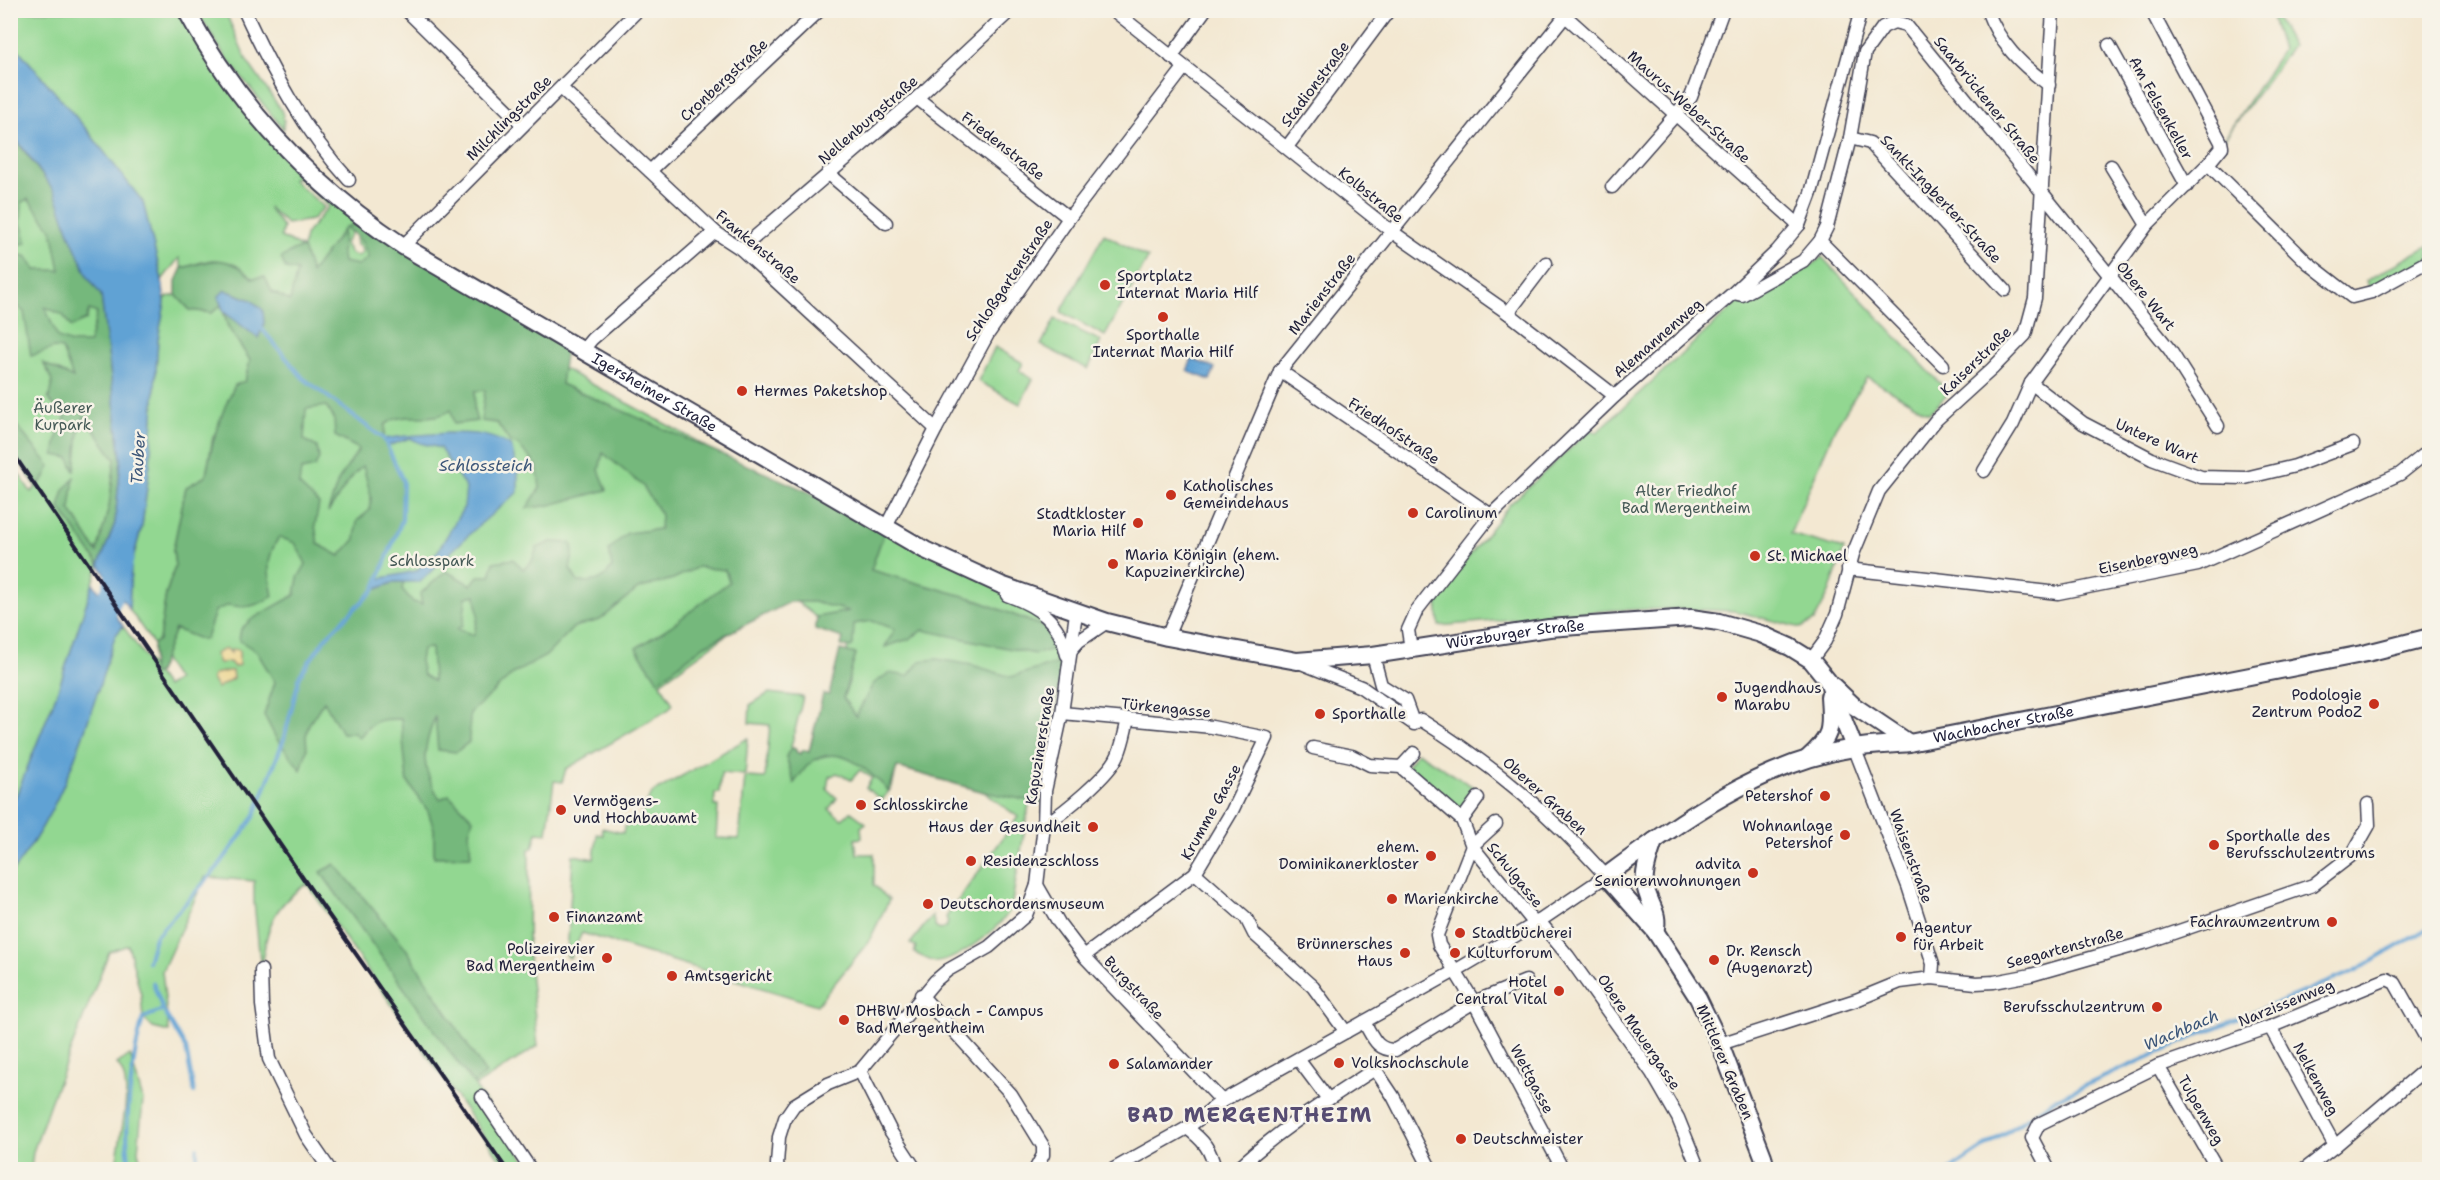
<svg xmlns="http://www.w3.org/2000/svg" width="2440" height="1180" font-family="'Shantell Sans',sans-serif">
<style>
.green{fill:#92d791;stroke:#5a7c66;stroke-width:1.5;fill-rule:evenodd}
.forest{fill:#75b87b;stroke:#4c6d5b;stroke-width:1.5;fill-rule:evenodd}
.sand{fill:#eeda9e;stroke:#887e6c;stroke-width:1.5}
.water{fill:#61a2d4;stroke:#426288;stroke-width:1.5}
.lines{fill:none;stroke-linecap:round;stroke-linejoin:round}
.stream{stroke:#61a2d4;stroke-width:4}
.river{stroke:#61a2d4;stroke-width:24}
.street-casing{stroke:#414052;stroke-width:15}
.secondary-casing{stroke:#414052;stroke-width:20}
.street{stroke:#fff;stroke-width:12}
.secondary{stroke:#fff;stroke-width:16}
.rail{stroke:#22223b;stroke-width:4}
.poi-dot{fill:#c8321e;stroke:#f7f3e8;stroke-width:2}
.labels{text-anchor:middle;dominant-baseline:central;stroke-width:5;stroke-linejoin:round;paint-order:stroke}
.street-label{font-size:15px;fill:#22223b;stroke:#f7f3e8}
.poi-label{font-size:15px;fill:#22223b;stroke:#f7f3e8;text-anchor:start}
.park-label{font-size:15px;fill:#445855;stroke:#f7f3e8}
.water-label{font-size:16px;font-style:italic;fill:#3b5578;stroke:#f7f3e8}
.district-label{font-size:21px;font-weight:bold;letter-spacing:1.5px;fill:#564c72;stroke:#f7f3e8}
</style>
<rect width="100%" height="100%" fill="#f7f3e8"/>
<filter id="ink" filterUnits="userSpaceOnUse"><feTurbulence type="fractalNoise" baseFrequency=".0167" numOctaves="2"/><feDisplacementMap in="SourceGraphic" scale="12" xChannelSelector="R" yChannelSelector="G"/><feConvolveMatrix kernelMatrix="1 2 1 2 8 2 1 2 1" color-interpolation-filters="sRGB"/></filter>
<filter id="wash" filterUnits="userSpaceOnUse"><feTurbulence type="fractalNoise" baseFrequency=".008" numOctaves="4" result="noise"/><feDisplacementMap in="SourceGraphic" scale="24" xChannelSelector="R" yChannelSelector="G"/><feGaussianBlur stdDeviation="1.35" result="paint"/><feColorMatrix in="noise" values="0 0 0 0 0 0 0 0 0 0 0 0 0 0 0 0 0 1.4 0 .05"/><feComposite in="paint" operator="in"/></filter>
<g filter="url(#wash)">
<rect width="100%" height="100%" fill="#f3e8d2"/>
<!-- green -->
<g class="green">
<path d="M10,11H186L234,86L365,221L346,228L351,232L345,244L351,254L357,256L362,253L361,247L357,245L356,236L366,246L368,258L365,261L695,440L855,548L886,527L1019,599L1054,631L971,598L1052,650L1058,648L1061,662L1050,666L1030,799L1011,908C1003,926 956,962 936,962C929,961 920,955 914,953L916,946L910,944L932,916L936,928L941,930L946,927L948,922L946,917L1018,817L984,792L897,767L892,787L882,800L866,788L872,778L860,770L851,780L837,773L829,777L827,789L837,798L829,809L842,819L851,812L866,823L861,827L862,838L855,839L857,854H874V885L889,900L869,941L817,1005L582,933L570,958L567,956L573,855L594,859L597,834L603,835L602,828L623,833L624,827L638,820L652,793L748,738L745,775L721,773L719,793H715L714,806H718L716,838L739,839L745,777L765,778L770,725L749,723L750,705L769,693L803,697L791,747L796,749V752L801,754L803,750L809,752L815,726L843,699L849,682L847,641L785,593L660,683L673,704L668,710L566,769L562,782L554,781L547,833L537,832L533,848L529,849L528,952L538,1046L477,1085H474L531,1169H507L307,884C271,906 266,931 261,970L254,902V881L205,877L162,971L169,1032L153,1028L143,1018L141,995L128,945L109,952L50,1103L33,1152L31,1169H11V873C66,805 89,719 115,636L123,626L166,687L177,680L163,659L221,445L342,249L343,231L311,273L303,249L290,301C263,291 245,264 215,260C206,259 192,266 182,268L179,258L162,280L143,202L87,130L11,41ZM296,176L329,206L305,235L303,248L281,237L283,227L268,207L287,224L312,220L324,207L293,180Z"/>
<path d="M197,11H225L247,61L282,111L284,121L283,129L226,58Z"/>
<path d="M2270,11H2273L2292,46L2222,142L2282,50Z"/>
<path d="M11,132L101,295L121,459L115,523L99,565L57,693L16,796L11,802V462L31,492L42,481L11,434Z"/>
<path d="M1104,234L1148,258L1105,336L1061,312Z"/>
<path d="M2429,245V261L2372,292L2366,281Z"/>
<path d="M1822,257L1949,393L1929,413L1867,377L1835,428L1790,534L1844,549L1829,593L1814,621L1801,628L1735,611L1678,609L1614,610L1439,626L1437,597L1510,504L1590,430L1597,432L1737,303L1806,269Z"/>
<path d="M176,295L190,310L211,313L221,305L228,327L250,360L245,381L213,437L206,476L186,488L173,550L175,566L166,594L159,640L153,644L129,609L131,566L142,526L150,464L158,339L165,300L167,297Z"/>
<path d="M1055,319L1101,341L1088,369L1041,345Z"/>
<path d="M995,347L1023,363L1019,371L1033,379L1020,404L978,381Z"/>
<path d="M1417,752L1475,788L1463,811L1405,769Z"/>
<path d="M130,1055L143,1100L138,1151L143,1169H116C117,1141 137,1086 117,1064Z"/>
</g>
<!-- forest -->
<g class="forest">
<path d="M10,132L55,192L71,238L88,277L101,295L121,459L115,523L99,565L59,507L64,490L74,478L70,509L97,552L109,506L115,459L84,416L79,432L75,472L69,458L54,455L59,428L66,418L48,399C56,385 51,376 43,363L73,378L62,349L54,348L31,356L24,312L11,299V287L15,277L10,273ZM28,199L52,230L60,270H36L26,256L19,255L15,245L27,243L21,223L22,202ZM45,307L63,315L71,327L86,320L89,310L97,313L89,343H72L58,338Z"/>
<path d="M365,221L567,341L561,384L882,524L886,527L871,570L971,598L1054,631L1058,648L1035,654L923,630L909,639L885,647L895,629L872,621L854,624L853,645L851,648L841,646L843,638L815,629L817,617L849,611L813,602H790L705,645L658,681L636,648L671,626L729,582L725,570L698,567L673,579L638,589L600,620L574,627L546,656L514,673L470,713L469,742L456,752L438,750L435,716C423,752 419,765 440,799L449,795L473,819L469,832L471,856L434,857V829L428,811L407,781L401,719C379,719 373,719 359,738L354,733H342L324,701L309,724L306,736L307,750L301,770L276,738L264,715L275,682L257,652L239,640L241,629L252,619L295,595L298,578L306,564L295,543L279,537C265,559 268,572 273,596C257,606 247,609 228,605L215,611L206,639H200L175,629L158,673L152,675L153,644L159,640L166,594L175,566L173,550L186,487L206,476C212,441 219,417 235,385L245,381L250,360L228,327L224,312L258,338L264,324L263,310L251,300L225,290L219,297L221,305L212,313L190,310L176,295V281L182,268C213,260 228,253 252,278L265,277L272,292L290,301L297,271L286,269L281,258L294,250L303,248L311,273L343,230L342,256L343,262L358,265L368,258C365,242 358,237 345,227ZM485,390L481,421L497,423L509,441L518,445L537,465L540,488L527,508L546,506L607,490L599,470L603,453L643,486L661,515L660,529L627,533L609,550L612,567C603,582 594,582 578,582L570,569L573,554L572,543L551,542L537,548L531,563L523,569L513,559L494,562L490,576H478L471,585L446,571L420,594L422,604L413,602L402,589L404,582H395L374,590L402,520L403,481L384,439L385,425C403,409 432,424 451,410L454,424L477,421L474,411L475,391ZM326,406L334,418L335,436L359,449L338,481L328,512C340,496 348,478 363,466L371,496L370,510L357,521L355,539L340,556L318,544L315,525L319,504L299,485L301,470L315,467L319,458L317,447L304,440L306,409ZM476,595L478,616L474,635L457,629L463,625L466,597ZM431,648L433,681L423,675L420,661L422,649Z"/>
<path d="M11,419L50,466L45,477L36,487L11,449Z"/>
<path d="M840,650L856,654L843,698L856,716L873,684L889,673L908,676L920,661L937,659L972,665L1011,677L1061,662L1056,711L1041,803L984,792L897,767L889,791C869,771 839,740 809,764C804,769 799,777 794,783L786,756L791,748L796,749V752L801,754L803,750L809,752L823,694L829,695Z"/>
<path d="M335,864L405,947L486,1074L473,1084L327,881L321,872Z"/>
</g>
<!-- sand -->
<g class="sand">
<path d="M226,648L231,653V649L239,650V665L234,667L230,662L219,663L215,654Z"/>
<path d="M228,671H232L233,678L217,688L212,679L214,674Z"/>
</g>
<!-- water -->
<g class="water">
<path d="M11,41L87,130L143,202L162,280L165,303L158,339L150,464L142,526L131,566L129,609L99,565L115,523L121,459L101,295L88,277L71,238L55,192L11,132Z"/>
<path d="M225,290L251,300L263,310L264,324L258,338L224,312L218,297Z"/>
<path d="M1192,359L1215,368L1210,380L1187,371Z"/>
<path d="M448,433C474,433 489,433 511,446L518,473V492L477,527L420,582H395L374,590L378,579L416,571L438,551L464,507L466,488L440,448L420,443L410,438L388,446L384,439C405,435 426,435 448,433Z"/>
<path d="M93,583L123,626L115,636C89,719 66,805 11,873V802L16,796L57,693Z"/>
</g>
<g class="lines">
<!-- stream -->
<g class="stream">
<path d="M148,962L155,937L218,867L254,817L284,739L300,675L327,636L374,590L402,520L403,481L384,439L303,378L262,329"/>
<path d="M153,983L163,1010L186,1048L194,1092"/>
<path d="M131,1170C121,1135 133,1054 143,1018L163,1010"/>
<path d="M197,1170V1148"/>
<path d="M1950,1170L2057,1098L2200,1034L2355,971L2430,927"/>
</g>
<!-- river -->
<path class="river" d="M95,634L115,586L122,556"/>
</g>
</g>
<g filter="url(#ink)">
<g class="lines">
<defs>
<g id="street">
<path d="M244,10C272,71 304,131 349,180"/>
<path d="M406,10L523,125"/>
<path d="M1113,10L1391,231L1508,313L1615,396"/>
<path d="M1987,10C1999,43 2021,65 2049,85"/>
<path d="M1561,12L1799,225"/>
<path d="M2109,45L2187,186"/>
<path d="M1171,57L1205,10"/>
<path d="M561,88L715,232L741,249L936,429"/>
<path d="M917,98L1069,218"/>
<path d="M1850,138L1870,143L2005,290"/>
<path d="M1287,147L1389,10"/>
<path d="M2208,164L2307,262L2352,297L2372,292L2423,264"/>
<path d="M2111,166L2147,225"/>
<path d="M650,171L820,10"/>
<path d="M828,173L886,223"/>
<path d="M1612,187L1691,97L1723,10"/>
<path d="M1820,241L1943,365"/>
<path d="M403,246L638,10"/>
<path d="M741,249L917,98L1011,10"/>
<path d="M1733,293L1742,295L1803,261L1820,241L1827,227L1850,138L1865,52L1883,27L1894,22L1906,25L2170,350L2218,426"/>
<path d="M1508,313L1546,263"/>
<path d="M582,351L592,339L715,232"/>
<path d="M1280,371L1491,515"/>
<path d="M2031,383L2083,423L2152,459L2201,477L2245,478L2295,466L2353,444"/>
<path d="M1984,471L2013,424L2031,383L2147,225L2208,164L2222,147L2221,142L2151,10"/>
<path d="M886,527L936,429L988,334L1069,218L1184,68"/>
<path d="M1848,569L2058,593L2198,565L2400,474L2430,450"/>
<path d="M1007,595C1038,606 1060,621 1067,655"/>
<path d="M1167,637L1280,371L1570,10"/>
<path d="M1411,649L1408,630L1417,610L1491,515L1615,396L1733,293L1777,251L1799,225L1811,193L1861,10"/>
<path d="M1070,651L1079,641L1107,622"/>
<path d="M1811,660L1825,641L1837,614L1853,554L1879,491L1936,420L1992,369L2025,335L2035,298L2053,10"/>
<path d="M1301,663L1361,687L1414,724"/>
<path d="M1062,713L1212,727L1267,738L1232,811L1195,873L1084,956"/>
<path d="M1854,747L1908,886L1933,964L1932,978"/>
<path d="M1313,748L1352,756L1370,765L1401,767L1462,820L1472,846L1535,924"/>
<path d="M1401,767L1414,753"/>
<path d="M1462,820L1478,798"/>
<path d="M1044,825C1063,813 1110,775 1118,755C1123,744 1125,731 1128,719"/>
<path d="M1195,873L1246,918L1254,934L1313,987L1346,1032"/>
<path d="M1037,885L1059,923L1084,956L1222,1101"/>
<path d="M1539,921L1568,956L1652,1073L1678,1118L1699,1170"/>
<path d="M261,970L262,1005L269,1059L306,1135L330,1170"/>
<path d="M1526,981L1474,1002L1563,1170"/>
<path d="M921,995L1011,1094L1043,1146V1155L1035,1170"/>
<path d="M1364,1022C1373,1037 1376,1050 1395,1050L1474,1002L1439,945L1437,935L1472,846L1496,824"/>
<path d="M2270,1027L2335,1146"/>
<path d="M1720,1044L1856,1000L1900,982L1932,978L1976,983L1994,982L2031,975L2147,942L2313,885L2352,855L2369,825L2368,804"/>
<path d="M1298,1059L1328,1099"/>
<path d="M2158,1066L2218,1170"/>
<path d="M1375,1069L1393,1096L1431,1170"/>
<path d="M860,1071L891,1132L916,1170"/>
<path d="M482,1097L531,1170"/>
<path d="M1187,1128C1203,1140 1211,1149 1215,1170"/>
<path d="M779,1170L777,1164L779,1137L785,1118L794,1105L828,1084L860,1071L935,981L948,970L989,947L1026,915L1037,885L1044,825L1045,791L1062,713L1076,613"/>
<path d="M1112,1170L1187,1128L1222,1101L1455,971L1535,924L1606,876C1549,813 1493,765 1421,720L1413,722L1405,700L1381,685L1373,655"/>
<path d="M1236,1170C1278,1130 1327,1100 1375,1069"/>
<path d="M2049,1170L2032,1138L2039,1124L2158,1066L2270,1027L2387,979L2395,983L2430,1045"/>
<path d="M2304,1170L2335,1146L2430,1065"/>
</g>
<g id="secondary">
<path id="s1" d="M186,10C238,106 312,186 403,246L925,550L1001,585L1107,622L1167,637L1297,661L1373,655L1549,628L1691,618L1719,622L1761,634L1790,647L1811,660L1828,681L1854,747"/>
<path d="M1833,686L1854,706L1909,743"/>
<path d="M1808,758C1833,736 1831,728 1829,696"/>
<path d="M1654,841C1650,855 1643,870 1645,884C1647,902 1661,913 1655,931"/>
<path id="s2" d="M1766,1170L1763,1156L1720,1044L1698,998L1655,931L1606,876C1681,821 1759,763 1854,748C1872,745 1891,745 1909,743L2367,653L2430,637"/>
</g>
</defs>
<!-- street casing -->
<use href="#street" class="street-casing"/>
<!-- secondary casing -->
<use href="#secondary" class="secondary-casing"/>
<!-- street -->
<use href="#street" class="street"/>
<!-- secondary -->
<use href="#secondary" class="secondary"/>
<!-- rail -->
<path class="rail" d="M10,449L307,884L507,1170"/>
</g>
</g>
<!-- markers -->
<g class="poi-dot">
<circle cx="1105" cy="285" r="6"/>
<circle cx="1163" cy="317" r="6"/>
<circle cx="742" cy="391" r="6"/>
<circle cx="1171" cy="495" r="6"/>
<circle cx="1413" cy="513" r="6"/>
<circle cx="1138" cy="523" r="6"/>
<circle cx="1755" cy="556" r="6"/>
<circle cx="1113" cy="564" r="6"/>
<circle cx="1722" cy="697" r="6"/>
<circle cx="2374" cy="704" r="6"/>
<circle cx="1320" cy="714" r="6"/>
<circle cx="1825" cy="796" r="6"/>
<circle cx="861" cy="805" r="6"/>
<circle cx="561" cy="810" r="6"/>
<circle cx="1093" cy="827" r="6"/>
<circle cx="1845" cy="835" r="6"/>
<circle cx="2214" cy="845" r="6"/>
<circle cx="1431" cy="856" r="6"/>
<circle cx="971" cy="861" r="6"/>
<circle cx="1753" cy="873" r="6"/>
<circle cx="1392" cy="899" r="6"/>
<circle cx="928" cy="904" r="6"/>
<circle cx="554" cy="917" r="6"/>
<circle cx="2332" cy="922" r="6"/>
<circle cx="1460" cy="933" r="6"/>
<circle cx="1901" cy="937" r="6"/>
<circle cx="1405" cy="953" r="6"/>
<circle cx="1455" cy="953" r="6"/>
<circle cx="607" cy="958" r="6"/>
<circle cx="1714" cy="960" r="6"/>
<circle cx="672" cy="976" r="6"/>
<circle cx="1559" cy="991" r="6"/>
<circle cx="2157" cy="1007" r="6"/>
<circle cx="844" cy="1020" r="6"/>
<circle cx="1339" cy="1063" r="6"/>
<circle cx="1114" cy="1064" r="6"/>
<circle cx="1461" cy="1139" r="6"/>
</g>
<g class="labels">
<!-- street labels -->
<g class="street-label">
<text transform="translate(724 80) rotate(-43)">Cronbergstraße</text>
<text transform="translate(1315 84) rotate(-53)">Stadionstraße</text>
<text transform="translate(1987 100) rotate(51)">Saarbrückener Straße</text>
<text transform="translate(1689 107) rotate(42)">Maurus-Weber-Straße</text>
<text transform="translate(2161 108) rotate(61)">Am Felsenkeller</text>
<text transform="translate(509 118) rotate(-45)">Milchlingstraße</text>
<text transform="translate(868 120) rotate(-41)">Nellenburgstraße</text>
<text transform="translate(1003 146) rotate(38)">Friedenstraße</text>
<text transform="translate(1371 195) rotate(39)">Kolbstraße</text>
<text transform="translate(1941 199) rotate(47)">Sankt-Ingberter-Straße</text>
<text transform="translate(758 247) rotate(40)">Frankenstraße</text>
<text transform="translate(1009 280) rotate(-56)">Schloßgartenstraße</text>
<text transform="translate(1322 294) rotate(-52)">Marienstraße</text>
<text transform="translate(2146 296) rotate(51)">Obere Wart</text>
<text transform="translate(1658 338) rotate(-41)">Alemannenweg</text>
<text transform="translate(1976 361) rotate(-44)">Kaiserstraße</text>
<text stroke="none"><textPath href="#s1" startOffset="615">Igersheimer Straße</textPath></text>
<text transform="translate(1394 431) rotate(34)">Friedhofstraße</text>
<text transform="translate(2157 441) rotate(24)">Untere Wart</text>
<text transform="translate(2148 559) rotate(-12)">Eisenbergweg</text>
<text stroke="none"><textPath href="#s1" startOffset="1538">Würzburger Straße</textPath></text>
<text transform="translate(1166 708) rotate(6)">Türkengasse</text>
<text stroke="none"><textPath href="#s2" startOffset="772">Wachbacher Straße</textPath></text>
<text transform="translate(1040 746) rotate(-81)">Kapuzinerstraße</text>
<text transform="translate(1545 796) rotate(42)">Oberer Graben</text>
<text transform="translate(1211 812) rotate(-61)">Krumme Gasse</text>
<text transform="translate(1911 856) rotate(70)">Waisenstraße</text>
<text transform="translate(1515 875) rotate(51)">Schulgasse</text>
<text transform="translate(2065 948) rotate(-15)">Seegartenstraße</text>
<text transform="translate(1134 988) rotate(47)">Burgstraße</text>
<text transform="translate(2286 1003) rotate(-22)">Narzissenweg</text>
<text transform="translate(1639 1032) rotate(56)">Obere Mauergasse</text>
<text transform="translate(1725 1062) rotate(67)">Mittlerer Graben</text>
<text transform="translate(1532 1079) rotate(62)">Wettgasse</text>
<text transform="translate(2316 1079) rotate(62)">Nelkenweg</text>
<text transform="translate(2201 1110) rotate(60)">Tulpenweg</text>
</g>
<!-- poi labels -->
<g class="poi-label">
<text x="1117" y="276">Sportplatz<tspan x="1117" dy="17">Internat Maria Hilf</tspan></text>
<text x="1163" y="335" text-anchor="middle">Sporthalle<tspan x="1163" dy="17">Internat Maria Hilf</tspan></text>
<text x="754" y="391">Hermes Paketshop</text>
<text x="1183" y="486">Katholisches<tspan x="1183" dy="17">Gemeindehaus</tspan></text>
<text x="1425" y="513">Carolinum</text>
<text x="1126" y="514" text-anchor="end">Stadtkloster<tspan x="1126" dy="17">Maria Hilf</tspan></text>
<text x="1125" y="555">Maria Königin (ehem.<tspan x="1125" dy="17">Kapuzinerkirche)</tspan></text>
<text x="1767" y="556">St. Michael</text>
<text x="1734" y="688">Jugendhaus<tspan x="1734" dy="17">Marabu</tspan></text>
<text x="2362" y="695" text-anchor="end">Podologie<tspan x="2362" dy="17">Zentrum PodoZ</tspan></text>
<text x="1332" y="714">Sporthalle</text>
<text x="1813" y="796" text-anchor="end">Petershof</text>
<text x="573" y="801">Vermögens-<tspan x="573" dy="17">und Hochbauamt</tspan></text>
<text x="873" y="805">Schlosskirche</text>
<text x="1833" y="826" text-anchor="end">Wohnanlage<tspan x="1833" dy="17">Petershof</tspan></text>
<text x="1081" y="827" text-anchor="end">Haus der Gesundheit</text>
<text x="2226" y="836">Sporthalle des<tspan x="2226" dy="17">Berufsschulzentrums</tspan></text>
<text x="1419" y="847" text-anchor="end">ehem.<tspan x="1419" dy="17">Dominikanerkloster</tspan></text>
<text x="983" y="861">Residenzschloss</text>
<text x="1741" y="864" text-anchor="end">advita<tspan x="1741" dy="17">Seniorenwohnungen</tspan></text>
<text x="1404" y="899">Marienkirche</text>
<text x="940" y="904">Deutschordensmuseum</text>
<text x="566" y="917">Finanzamt</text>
<text x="2320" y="922" text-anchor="end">Fachraumzentrum</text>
<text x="1913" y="928">Agentur<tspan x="1913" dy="17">für Arbeit</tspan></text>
<text x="1472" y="933">Stadtbücherei</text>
<text x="1393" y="944" text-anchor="end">Brünnersches<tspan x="1393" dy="17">Haus</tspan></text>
<text x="595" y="949" text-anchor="end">Polizeirevier<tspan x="595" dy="17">Bad Mergentheim</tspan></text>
<text x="1726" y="951">Dr. Rensch<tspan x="1726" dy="17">(Augenarzt)</tspan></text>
<text x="1467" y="953">Kulturforum</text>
<text x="684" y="976">Amtsgericht</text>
<text x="1547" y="982" text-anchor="end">Hotel<tspan x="1547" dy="17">Central Vital</tspan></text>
<text x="2145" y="1007" text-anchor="end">Berufsschulzentrum</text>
<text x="856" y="1011">DHBW Mosbach - Campus<tspan x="856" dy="17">Bad Mergentheim</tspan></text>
<text x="1351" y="1063">Volkshochschule</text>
<text x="1126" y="1064">Salamander</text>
<text x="1473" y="1139">Deutschmeister</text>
</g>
<!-- park labels -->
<g class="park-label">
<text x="63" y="408">Äußerer<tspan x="63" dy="17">Kurpark</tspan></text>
<text x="1686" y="491">Alter Friedhof<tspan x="1686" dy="17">Bad Mergentheim</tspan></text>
<text x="432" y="561">Schlosspark</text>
</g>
<!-- water labels -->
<g class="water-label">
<text transform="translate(138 458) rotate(-86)">Tauber</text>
<text x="486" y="465">Schlossteich</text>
<text transform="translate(2181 1030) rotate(-23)">Wachbach</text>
</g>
<!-- district labels -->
<g class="district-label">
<text x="1250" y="1115">BAD MERGENTHEIM</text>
</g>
</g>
<!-- margin -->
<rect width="2440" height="1180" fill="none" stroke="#f7f3e8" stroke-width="36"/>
</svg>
